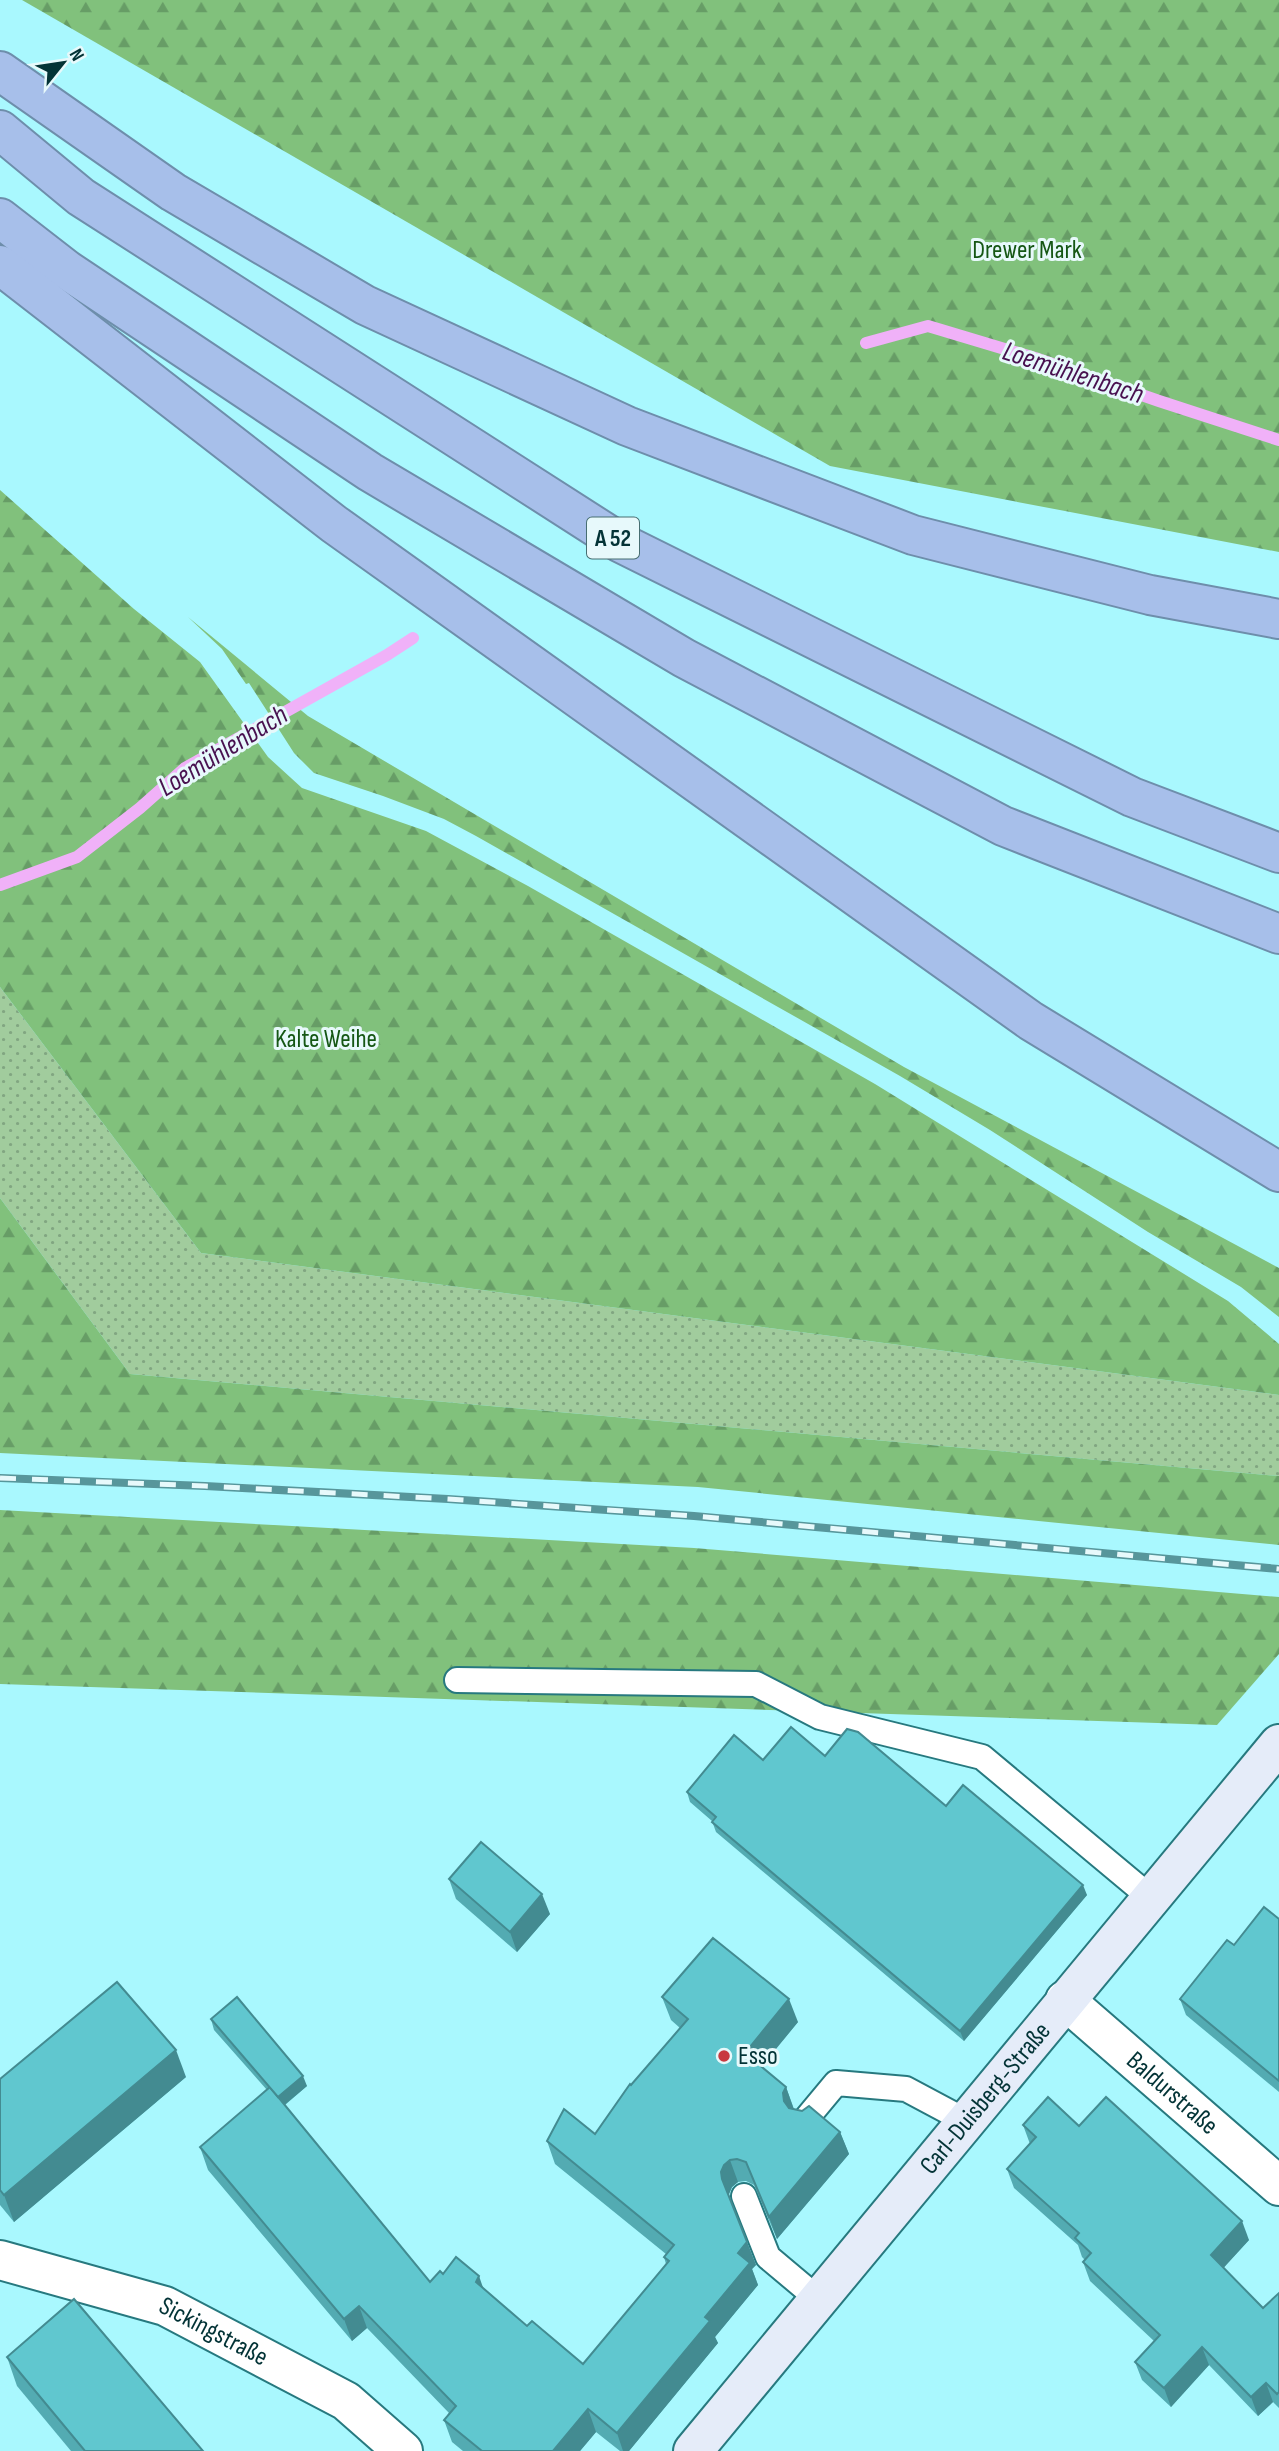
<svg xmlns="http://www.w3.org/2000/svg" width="1279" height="2451" font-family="'Sofia Sans Condensed',sans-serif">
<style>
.grass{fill:url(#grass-dots)}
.forest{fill:url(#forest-firs)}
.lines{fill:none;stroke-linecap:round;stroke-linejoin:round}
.stream{stroke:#f0b1f8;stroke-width:12}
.service-casing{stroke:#27797f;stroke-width:28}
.minor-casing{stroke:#27797f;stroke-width:42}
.secondary-casing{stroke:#27797f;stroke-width:42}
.motorway-casing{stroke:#6e8eab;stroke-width:42}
.service{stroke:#fff;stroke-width:24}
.minor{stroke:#fff;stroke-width:38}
.secondary{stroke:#e5ecf9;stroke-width:38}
.motorway{stroke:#a7bfea;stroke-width:38}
.rail-casing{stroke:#57969b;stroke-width:8}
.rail{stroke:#e7f9fb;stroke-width:5;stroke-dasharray:16;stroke-linecap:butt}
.wall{fill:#53abb2}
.shaded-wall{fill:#438b91}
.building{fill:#60c7cf;stroke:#438b91;stroke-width:2}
.poi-dot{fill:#c8393f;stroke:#e7f9fb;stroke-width:2.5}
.labels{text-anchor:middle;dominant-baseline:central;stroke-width:6;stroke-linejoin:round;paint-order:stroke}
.shield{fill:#e7f9fb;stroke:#476e71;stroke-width:2}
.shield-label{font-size:24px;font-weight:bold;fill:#033336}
.park-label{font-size:26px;fill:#155714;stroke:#e7f9fb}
.poi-label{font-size:26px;fill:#033336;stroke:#e7f9fb;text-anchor:start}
.street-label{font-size:26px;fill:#033336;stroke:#e7f9fb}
.water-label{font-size:28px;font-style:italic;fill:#481150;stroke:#e7f9fb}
</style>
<defs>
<pattern id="grass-dots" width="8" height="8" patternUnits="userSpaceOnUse" patternTransform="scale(1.75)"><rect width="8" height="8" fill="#a1cc9d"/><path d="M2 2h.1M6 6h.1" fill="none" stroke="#81a681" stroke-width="1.8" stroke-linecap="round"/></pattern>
<pattern id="forest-firs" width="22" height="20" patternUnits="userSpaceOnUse" patternTransform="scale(1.75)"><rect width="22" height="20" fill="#81c17c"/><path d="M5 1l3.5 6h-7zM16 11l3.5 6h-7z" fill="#679d66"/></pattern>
</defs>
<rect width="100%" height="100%" fill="#a9f8fe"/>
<!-- grass -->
<path class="grass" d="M0,987L201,1253L1279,1395V1476L130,1374L0,1198Z"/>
<!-- forest -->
<g class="forest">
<path d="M22,0H1279V552L830,466Z"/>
<path d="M0,490L134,609L200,662L268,757L302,788L426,831L528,886L875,1084L1228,1301L1279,1344V1395L201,1253L0,987Z"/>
<path d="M188,617L308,716L904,1067L1279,1268V1317L1241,1287L1148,1232L990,1130L900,1076L476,836L444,819L383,796L314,773L294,753L249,683L246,684L222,649Z"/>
<path d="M0,1198L130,1374L1279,1476V1545L698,1487L0,1453Z"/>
<path d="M0,1510L694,1548L1279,1597V1654L1217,1725L0,1684Z"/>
</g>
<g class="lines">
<!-- stream -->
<g class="stream">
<path d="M866,343L928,326L1035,358L1159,401L1279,440"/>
<path d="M0,885L77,857L140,808L185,768L387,655L413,638"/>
</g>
<defs>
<g id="service">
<path d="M457,1680L756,1684L820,1717L982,1757L1151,1898"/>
<path d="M806,2119L836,2083L906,2089L966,2121"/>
<path d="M744,2196L768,2257L818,2299"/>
</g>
<g id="minor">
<path id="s1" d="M1065,2000L1279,2186"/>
<path id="s2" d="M0,2260L165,2306L346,2401L403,2451"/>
</g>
<g id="secondary">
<path id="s3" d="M693,2451L1279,1744"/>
</g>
<g id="motorway">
<path d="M0,71L173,192L365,305L627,426L913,535L1150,595L1279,619"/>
<path d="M0,130L81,197L621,543L1132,797L1279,853"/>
<path d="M0,218L67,270L370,472L684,658L1003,826L1279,934"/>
<path d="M0,265L334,524L1031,1021L1279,1172"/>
</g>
</defs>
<!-- service casing -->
<use href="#service" class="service-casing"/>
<!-- minor casing -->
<use href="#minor" class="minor-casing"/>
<!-- secondary casing -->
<use href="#secondary" class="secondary-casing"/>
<!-- motorway casing -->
<use href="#motorway" class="motorway-casing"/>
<!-- service -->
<use href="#service" class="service"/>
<!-- minor -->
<use href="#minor" class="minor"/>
<!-- secondary -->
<use href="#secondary" class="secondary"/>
<!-- motorway -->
<use href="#motorway" class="motorway"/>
<defs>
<path id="rail" d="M0,1478L205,1486L448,1499L694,1516L1279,1569"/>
</defs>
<!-- rail casing -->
<use href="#rail" class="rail-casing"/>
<!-- rail -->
<use href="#rail" class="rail"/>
</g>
<!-- wall -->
<g class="wall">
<path d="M825,1756L946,1806L1087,1895L964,2041L716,1832L712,1821L690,1802L687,1792L763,1760Z"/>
<path d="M449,1879L550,1914L517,1952L456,1899Z"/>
<path d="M1279,1919V2092L1186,2015L1180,1999Z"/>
<path d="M662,1997L798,2022L761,2066L786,2087L794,2109L840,2132L849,2154L777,2239L754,2185L746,2181L738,2182L732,2187L729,2194L730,2198L756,2265L752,2269L758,2285L715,2337L718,2343L629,2451H620L596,2432L580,2451H463L452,2442L444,2420L449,2413L367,2328L352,2341L208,2170L200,2147L267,2090L214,2030L211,2019L307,2086L285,2105L430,2282L443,2274L484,2289L527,2326L583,2364L666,2264L664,2257L666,2254L555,2164L547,2141L595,2134L631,2085L680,2028L671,2020Z"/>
<path d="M186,2077L14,2222L0,2205V2079Z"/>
<path d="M1023,2125L1079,2126L1249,2240L1223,2268L1263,2308L1279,2293V2408L1273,2402L1258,2416L1209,2365L1171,2407L1142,2380L1135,2362L1154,2341L1090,2281L1083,2262L1085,2260L1082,2257L1078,2245L1014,2188L1007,2169L1030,2144Z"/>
<path d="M7,2357L203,2451H71L17,2386Z"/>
</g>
<!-- shaded-wall -->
<g class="shaded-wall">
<path d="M1083,1885L1087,1895L964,2041L960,2031Z"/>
<path d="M542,1894L550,1914L517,1952L510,1932Z"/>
<path d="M789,1999L798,2022L754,2076L745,2053Z"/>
<path d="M176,2050L186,2077L14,2222L4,2195Z"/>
<path d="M303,2076L307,2086L282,2107L278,2097Z"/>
<path d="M786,2087L794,2110L792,2116L784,2101L783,2093Z"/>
<path d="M840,2132L849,2154L777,2239L769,2217Z"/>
<path d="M730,2160L738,2182L732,2187L729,2194L730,2201L722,2179L721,2172L724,2165Z"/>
<path d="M1242,2221L1249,2240L1218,2274L1211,2255Z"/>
<path d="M747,2242L756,2265L752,2269L758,2285L715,2337L718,2343L629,2451H623L617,2433L705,2317L738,2253Z"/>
<path d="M479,2276L487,2299L476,2282Z"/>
<path d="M359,2306L367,2328L352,2341L344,2319Z"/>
<path d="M1202,2347L1209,2365L1171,2407L1164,2388Z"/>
<path d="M1266,2383L1273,2402L1258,2416L1251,2397Z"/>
<path d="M588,2409L596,2432L580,2451H553Z"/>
</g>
<!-- building -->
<g class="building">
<path d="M791,1727L825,1756L847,1729L858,1732L946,1806L963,1785L1083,1885L960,2031L712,1822L716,1817L687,1792L734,1735L763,1760Z"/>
<path d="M481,1842L542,1894L510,1932L449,1879Z"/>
<path d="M1264,1907L1279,1919V2081L1180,1999L1227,1940L1234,1945Z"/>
<path d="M713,1938L789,1999L745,2053L786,2087L783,2093L784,2101L789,2108L802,2111L809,2106L840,2132L769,2217L746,2162L737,2159L730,2160L724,2165L721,2172L722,2179L747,2242L738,2253L750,2263L705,2317L710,2321L617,2433L588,2409L553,2451H482L444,2420L456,2406L359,2306L344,2319L200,2147L270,2087L430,2282L440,2271L443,2274L456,2257L479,2276L476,2282L527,2326L532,2321L583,2364L669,2261L664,2257L674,2245L547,2141L564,2109L595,2134L630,2084L631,2085L688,2019L662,1997Z"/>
<path d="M117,1982L176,2050L4,2195L0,2190V2079Z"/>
<path d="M237,1997L303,2076L278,2097L211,2019Z"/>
<path d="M1048,2097L1079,2126L1106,2097L1242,2221L1211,2255L1263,2308L1279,2293V2392L1277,2394L1266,2383L1251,2397L1202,2347L1164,2388L1135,2362L1160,2335L1083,2262L1091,2253L1075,2238L1079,2233L1007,2169L1036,2137L1023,2125Z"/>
<path d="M74,2299L203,2451H85L7,2357Z"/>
</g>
<!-- markers -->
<circle class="poi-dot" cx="724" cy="2056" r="7"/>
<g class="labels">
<!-- shield labels -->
<rect class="shield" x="587" y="517.5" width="52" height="41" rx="5"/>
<g class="shield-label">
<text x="613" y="538">A 52</text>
</g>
<!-- park labels -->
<g class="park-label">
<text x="1027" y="250">Drewer Mark</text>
<text x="326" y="1039">Kalte Weihe</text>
</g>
<!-- poi labels -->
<g class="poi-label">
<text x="738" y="2056">Esso</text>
</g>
<!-- street labels -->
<g class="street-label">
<text stroke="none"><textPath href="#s1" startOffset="142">Baldurstraße</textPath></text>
<text stroke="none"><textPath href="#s3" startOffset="458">Carl-Duisberg-Straße</textPath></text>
<text stroke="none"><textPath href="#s2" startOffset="226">Sickingstraße</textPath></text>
</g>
<!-- water labels -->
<g class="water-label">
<text transform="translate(1073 373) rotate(18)">Loemühlenbach</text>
<text transform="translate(223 751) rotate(-32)">Loemühlenbach</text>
</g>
</g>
<!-- north arrow -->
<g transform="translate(63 63) rotate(60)" stroke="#e7f9fb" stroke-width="5" paint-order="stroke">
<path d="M0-5L12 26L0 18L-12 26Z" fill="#033336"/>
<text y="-10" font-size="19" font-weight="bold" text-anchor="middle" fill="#033336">N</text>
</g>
</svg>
